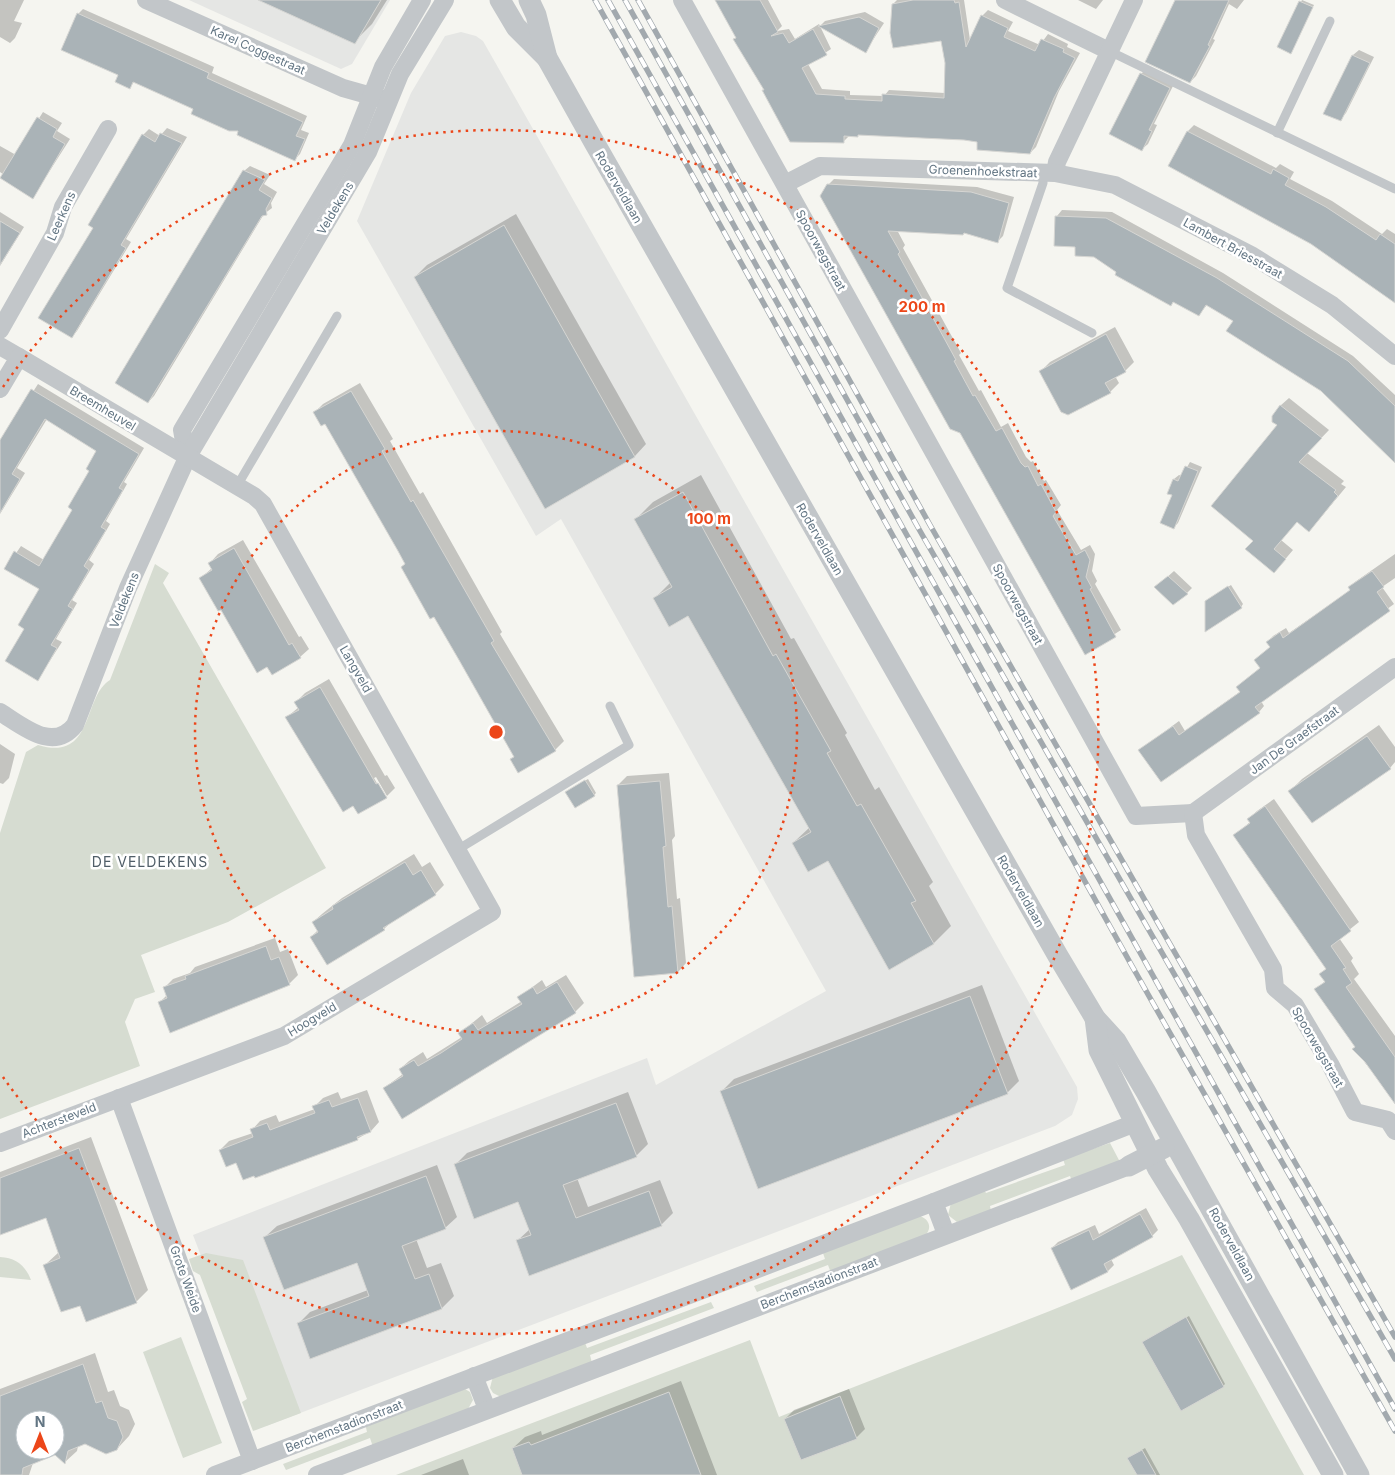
<svg xmlns="http://www.w3.org/2000/svg" width="1395" height="1475" font-family="Inter,sans-serif">
<style>
.built{fill:#e5e6e4}
.green{fill:#d6dcd1}
.shadow{fill:#0003;fill-rule:evenodd}
.building{fill:#aab3b7;stroke:#d6d6d3;fill-rule:evenodd}
.lines{fill:none;stroke-linecap:round;stroke-linejoin:round}
.service{stroke:#c2c6c9;stroke-width:9}
.minor{stroke:#c2c6c9;stroke-width:18}
.tertiary{stroke:#c2c6c9;stroke-width:21}
.rail-casing{stroke:#a2a9ae;stroke-width:5.5}
.rail{stroke:#fff;stroke-width:4;stroke-dasharray:11;stroke-linecap:butt}
.ring{fill:none;stroke:#ec4619;stroke-width:2.5;stroke-dasharray:2.5 5}
.labels{text-anchor:middle;dominant-baseline:central;stroke-width:5;stroke-linejoin:round;paint-order:stroke}
.street-label{font-size:12px;fill:#627583;stroke:#fff}
.neighbourhood-label{font-size:14px;letter-spacing:1px;fill:#505e68;stroke:#fff}
.centre{fill:#ec4619;stroke:#fff;stroke-width:2.5}
.ring-label{font-size:15px;text-anchor:middle;font-weight:bold;fill:#ec4619;stroke:#fff;stroke-width:5;stroke-linejoin:round;paint-order:stroke}
</style>
<rect width="100%" height="100%" fill="#f5f5f0"/>
<!-- built -->
<g class="built">
<path d="M189,0H390L352,64L341,69Z"/>
<path d="M461,32L476,36L483,41L1077,1087L1078,1099L1072,1115L1055,1126L266,1426L193,1235L647,1058L656,1085L826,991L561,519L536,536L357,221L411,93L445,36Z"/>
</g>
<!-- green -->
<g class="green">
<path d="M155,564L169,573L163,583L326,868L228,922L141,955L155,992L135,999L125,1022L140,1066L0,1119V833L26,752L38,745C95,762 82,697 110,680Z"/>
<path d="M1110,1143L1120,1162L1072,1181L1070,1176L990,1206L991,1211L957,1222L948,1215L951,1203L983,1188L986,1193L1065,1165L1063,1159Z"/>
<path d="M917,1215C929,1218 933,1227 925,1236L831,1273L828,1265L757,1292L754,1286L825,1259L822,1250Z"/>
<path d="M206,1253L243,1260L301,1413L253,1431L242,1402L247,1399L200,1275L193,1271L189,1259Z"/>
<path d="M1182,1255L1304,1475H396L750,1340L779,1417C913,1362 1050,1315 1182,1255Z"/>
<path d="M0,1257C16,1258 25,1265 31,1280L0,1277Z"/>
<path d="M711,1302L714,1308L590,1355L592,1363L501,1397L493,1393L490,1388L493,1376L584,1340L587,1348Z"/>
<path d="M181,1337L222,1443L183,1458L143,1352Z"/>
<path d="M465,1389L470,1392L473,1400L468,1409L373,1447L370,1438L286,1470L283,1464L367,1432L365,1423Z"/>
</g>
<!-- shadow -->
<g class="shadow">
<path d="M0,0H24L14,21L22,23L15,38L10,43L0,37Z"/>
<path d="M261,0H387L372,24L354,42Z"/>
<path d="M717,0H768L782,26L777,31L789,29L795,39L819,24L831,49L808,64L822,89L850,91V95L884,96L889,90L945,93L946,63L942,39L893,4L897,0H964L970,40L982,16L988,10L1013,22L1008,31L1040,45L1048,34L1068,44L1067,47L1080,53L1059,91L1036,147L1030,153L964,139L859,133L849,136L843,142L765,89Z"/>
<path d="M1078,0H1103L1096,9Z"/>
<path d="M1177,0H1244L1237,9L1229,4L1213,39L1215,40L1196,76L1190,82Z"/>
<path d="M1302,0L1314,5L1291,52L1279,46Z"/>
<path d="M83,9L214,67L212,73L307,116L301,130L309,133L300,154L294,160L240,130L135,81L130,87L78,14Z"/>
<path d="M865,12L884,23L865,52L820,26L825,21Z"/>
<path d="M1359,50L1374,57L1346,113L1340,119L1325,114L1353,55Z"/>
<path d="M1147,68L1175,82L1154,124L1157,125L1148,144L1142,149L1141,74Z"/>
<path d="M43,112L62,123L57,131L70,139L33,197L0,172V146L16,155Z"/>
<path d="M1194,125L1276,168L1280,164L1294,172L1290,179L1332,201L1382,234L1387,229L1395,234V302L1311,243L1170,165L1188,131Z"/>
<path d="M167,128L187,137L126,239L131,242L77,331L72,336L95,228L143,135L149,129L160,136Z"/>
<path d="M250,166L270,175L264,184L277,192L271,203L272,208L264,214L154,396L148,402L244,171Z"/>
<path d="M834,179L977,187L1014,197L1003,236L997,242L965,232L897,230L905,245L903,248L961,353L959,355L979,391L981,390L1001,427L1008,423L1026,457L1031,462L1033,461L1044,481L1046,480L1061,505L1057,510L1081,550L1090,545L1095,554L1092,571L1097,581L1095,584L1121,630L1085,653L828,185Z"/>
<path d="M1062,210L1112,212L1223,273L1353,356L1395,395V461L1321,390L1235,321L1208,304L1199,314L1118,272L1076,246L1057,216Z"/>
<path d="M0,212L24,227L0,266Z"/>
<path d="M516,214L646,444L635,456L545,508L415,277L427,265Z"/>
<path d="M1115,327L1134,362L1125,371L1115,376L1119,383L1110,392L1041,371L1050,362Z"/>
<path d="M360,383L393,439L390,441L420,494L423,492L502,632L500,634L564,741L555,750L511,759L515,756L406,563L325,422L314,413L323,404Z"/>
<path d="M38,384L144,448L124,482L127,484L106,521L110,524L89,560L94,564L72,600L77,603L56,639L62,642L38,679L26,628L41,588L6,568L21,546L44,560L74,509L98,451L47,419L17,468L25,473L0,514V443Z"/>
<path d="M1289,398L1329,430L1307,453L1344,481L1341,484L1346,487L1317,522L1297,521L1281,540L1293,550L1282,563L1255,540L1279,425L1280,406Z"/>
<path d="M1190,462L1202,467L1178,523L1174,527L1173,495L1169,493L1174,479L1179,475L1182,476Z"/>
<path d="M701,475L791,639L794,638L847,733L845,735L875,790L879,787L933,882L929,886L951,926L934,943L890,968L828,860L793,843L810,827L689,614L654,599L671,582L635,520L653,502Z"/>
<path d="M243,540L299,637L301,636L309,649L300,657L221,608L201,578L212,568L210,563L218,554Z"/>
<path d="M1395,554V578L1382,587L1394,604L1261,701L1264,706L1259,712L1140,750L1179,721L1185,731L1241,691L1238,687L1261,668L1271,647L1268,642L1273,636L1286,628L1289,633L1351,590L1349,588L1355,582Z"/>
<path d="M1174,571L1192,588L1187,593L1156,587Z"/>
<path d="M1231,585L1243,604L1241,607L1209,599Z"/>
<path d="M329,679L385,776L387,775L395,788L387,796L376,777L374,778L384,796H387L358,813L354,805L343,811L287,717L299,707L296,702L305,693Z"/>
<path d="M1379,725L1395,747V762L1390,768L1290,791L1302,779Z"/>
<path d="M0,744L15,754L9,778L3,784L0,783Z"/>
<path d="M669,773L675,836L672,840L677,899L680,898L686,963L678,972L618,785L627,776Z"/>
<path d="M588,779L596,793L594,795L569,790Z"/>
<path d="M1274,799L1359,922L1339,938L1353,958L1351,961L1359,974L1354,979L1395,1036V1084L1387,1090L1354,1049L1356,1046L1316,990L1325,981L1327,968L1235,835L1250,822L1249,819L1257,811Z"/>
<path d="M414,854L422,867L430,862L444,885L435,894L393,920L384,929L311,937L318,930L313,922L322,914L342,898Z"/>
<path d="M275,938L280,952L288,949L298,975L289,984L160,1002L167,995L164,988L173,979L190,973L195,967Z"/>
<path d="M566,975L584,1003L575,1012L384,1088L403,1074L400,1069L409,1061L423,1052L427,1059L462,1037L460,1033L482,1015L487,1023L522,1001L519,997L542,980L546,987Z"/>
<path d="M982,985L1019,1081L1007,1093L722,1091L734,1079Z"/>
<path d="M367,1090L379,1122L371,1131L357,1139L237,1162L220,1150L229,1141L253,1133L252,1130L260,1121L276,1115L279,1122L315,1109L314,1107L323,1098L338,1092L341,1099Z"/>
<path d="M628,1092L648,1144L636,1156L577,1178L588,1207L660,1180L673,1213L661,1225L517,1241L530,1229L519,1200L455,1165L467,1153Z"/>
<path d="M91,1137L148,1290L136,1302L81,1304L45,1265L59,1252L47,1217L0,1233V1172Z"/>
<path d="M437,1165L457,1217L445,1228L416,1239L427,1268L441,1263L454,1296L442,1308L311,1357L298,1324L310,1312L368,1290L358,1261L265,1237L277,1226Z"/>
<path d="M1146,1208L1158,1230L1152,1236L1111,1259L1114,1265L1108,1271L1071,1288L1052,1248L1058,1242L1095,1225L1099,1234Z"/>
<path d="M1189,1316L1225,1384L1223,1386L1143,1342Z"/>
<path d="M95,1353L108,1392L114,1390L120,1406L129,1410L135,1424L129,1436L117,1449L85,1443L78,1446L77,1451L65,1462L56,1454L33,1463L29,1475H0V1389ZM25,1420H55V1450H25Z"/>
<path d="M681,1381L717,1475H523L513,1448L525,1437L541,1431L542,1435Z"/>
<path d="M849,1389L865,1429L856,1438L785,1419L794,1410Z"/>
<path d="M1145,1448L1160,1475H1138L1129,1458Z"/>
<path d="M463,1459L469,1475H421Z"/>
</g>
<!-- building -->
<g class="building">
<path d="M258,0H381L355,44Z"/>
<path d="M715,0H760L778,32L771,36L783,33L789,43L813,29L827,55L802,68L816,94L845,96V99L882,101V94L944,98L945,63L941,41L893,48L890,33L892,4L913,0H954L955,3L959,2L966,47L981,15L1008,28L1004,37L1035,51L1041,39L1064,49L1063,52L1075,58L1054,98L1030,154L977,150V142L964,140L858,135V137L844,136V143L790,142L762,90H764L733,39L736,38Z"/>
<path d="M1175,0H1229L1208,45L1210,46L1190,83L1145,62Z"/>
<path d="M1299,1L1313,7L1291,54L1277,47Z"/>
<path d="M77,13L209,73L207,78L303,122L296,136L305,139L295,161L237,135L238,131H229L191,114L193,109L133,82L130,89L115,82L118,75L61,50Z"/>
<path d="M859,17L879,28L866,53L818,26Z"/>
<path d="M1352,55L1370,63L1341,121L1323,114Z"/>
<path d="M1140,73L1170,88L1149,130L1152,131L1142,151L1109,134Z"/>
<path d="M37,117L57,129L53,137L65,144L33,199L0,178Z"/>
<path d="M1187,131L1271,174L1273,169L1289,178L1285,185L1326,207L1376,240L1380,234L1395,244V303L1311,244L1168,166Z"/>
<path d="M160,133L182,143L121,245L126,248L72,338L38,318L93,228L88,225L142,134L155,142Z"/>
<path d="M243,170L265,180L259,190L272,198L266,209L267,215L262,216L148,403L115,383Z"/>
<path d="M827,184L971,192L1009,203L998,243L964,233L963,235L888,231L900,252L898,254L956,360L954,361L973,396L975,395L996,431L1002,428L1021,463L1025,467L1028,466L1038,486L1041,484L1056,512L1053,516L1076,555L1085,550L1090,560L1086,577L1092,588L1090,589L1116,637L1085,655L960,433L950,429L820,196Z"/>
<path d="M1055,216L1106,218L1217,278L1348,361L1395,406V463L1321,391L1226,331L1233,321L1206,305L1199,316L1173,302L1171,306L1115,275L1116,272L1094,257L1075,256V247L1054,246Z"/>
<path d="M0,221L20,233L0,265Z"/>
<path d="M504,225L635,457L545,509L414,277Z"/>
<path d="M1106,334L1126,372L1105,383L1111,393L1068,415L1061,412L1039,371Z"/>
<path d="M31,389L139,454L119,488L123,490L101,527L106,530L84,566L89,570L68,606L73,609L51,645L57,648L38,681L5,661L24,629L18,625L39,589L4,569L14,551L39,566L72,510L68,507L89,471L86,469L96,451L45,419L12,474L20,479L0,513V440Z"/>
<path d="M351,391L385,449L382,451L411,502L413,500L494,641L491,643L556,751L518,773L510,759L514,757L459,660L434,617L430,619L401,567L405,564L398,551L325,424L321,426L313,412Z"/>
<path d="M1280,405L1322,438L1299,462L1336,490L1334,492L1338,496L1309,532L1297,522L1274,549L1286,559L1274,573L1245,549L1253,541L1211,506L1277,425L1272,422V416Z"/>
<path d="M1185,466L1198,471L1174,529L1160,523L1172,495L1167,494L1173,479L1178,481Z"/>
<path d="M683,492L773,656L776,654L831,751L827,753L857,806L861,804L916,901L911,903L934,944L889,970L828,861L808,872L792,843L811,832L688,616L669,627L653,598L672,587L634,519Z"/>
<path d="M234,548L289,645L292,643L301,658L272,675L267,667L257,673L221,610L218,611L199,578L212,570L208,563Z"/>
<path d="M1372,571L1384,587L1377,592L1390,611L1255,707L1260,713L1161,782L1138,750L1173,726L1179,735L1240,692L1236,687L1260,668L1254,660L1270,647L1266,642L1280,632L1283,638L1350,590L1348,587Z"/>
<path d="M1168,576L1188,594L1173,605L1154,587Z"/>
<path d="M1228,586L1242,608L1205,632V601Z"/>
<path d="M320,687L376,784L378,783L387,798L358,814L353,806L343,812L285,717L299,710L294,702Z"/>
<path d="M1367,736L1391,769L1312,823L1288,791Z"/>
<path d="M585,780L595,796L575,808L565,792Z"/>
<path d="M660,781L666,846L663,847L668,907L672,906L678,973L634,977L617,785Z"/>
<path d="M1265,806L1351,931L1331,946L1346,968L1343,969L1352,983L1346,987L1395,1057V1104L1365,1062L1352,1049L1355,1047L1314,989L1325,982L1319,974L1326,969L1233,835L1250,823L1247,819Z"/>
<path d="M405,862L413,875L421,870L436,895L383,928L385,930L327,965L310,937L318,932L312,922L333,909L332,906Z"/>
<path d="M266,946L271,960L279,957L290,985L170,1033L158,1002L167,998L163,987L186,979L185,976Z"/>
<path d="M557,982L576,1013L402,1119L383,1088L403,1076L399,1069L414,1060L418,1066L441,1053L462,1039L458,1033L473,1023L478,1030L522,1004L517,997L533,987L537,994Z"/>
<path d="M970,996L1008,1094L758,1189L720,1091Z"/>
<path d="M358,1098L371,1132L357,1137L358,1140L255,1178L254,1176L243,1180L236,1163L226,1167L219,1150L253,1137L250,1129L267,1123L270,1130L315,1113L312,1106L329,1100L332,1107Z"/>
<path d="M616,1103L637,1157L563,1185L576,1218L649,1191L662,1226L529,1276L516,1240L531,1235L518,1202L474,1219L454,1164Z"/>
<path d="M79,1148L137,1303L86,1322L80,1306L61,1312L43,1265L60,1258L46,1218L0,1235V1178Z"/>
<path d="M426,1176L446,1229L402,1246L415,1279L429,1274L442,1309L310,1359L297,1323L369,1296L357,1263L284,1290L263,1237Z"/>
<path d="M1140,1214L1153,1237L1104,1264L1108,1272L1071,1290L1051,1248L1089,1230L1093,1240Z"/>
<path d="M1186,1317L1224,1387L1181,1411L1142,1342Z"/>
<path d="M83,1364L96,1403L102,1401L108,1418L117,1421L123,1437L117,1450L106,1454L85,1444L68,1451L65,1464L55,1455L23,1468L22,1475H0V1396ZM25,1420H55V1450H25Z"/>
<path d="M669,1392L701,1475H522L512,1448L529,1442L531,1445Z"/>
<path d="M840,1396L857,1439L801,1460L784,1419Z"/>
<path d="M1142,1450L1156,1475H1137L1127,1458Z"/>
</g>
<g class="lines">
<!-- service -->
<g class="service">
<path d="M1109,51L1395,189"/>
<path d="M1277,133L1330,21"/>
<path d="M1043,173V183L1007,288L1092,333"/>
<path d="M237,486L337,316"/>
<path d="M457,850L629,745L610,706"/>
</g>
<!-- minor -->
<g class="minor">
<path d="M146,0L343,88L382,99"/>
<path d="M682,0L1136,816L1193,813"/>
<path d="M1005,0L1109,51"/>
<path d="M1055,173L1057,162L1134,0"/>
<path d="M785,184L820,166L1055,173L1115,185L1251,255L1332,305L1395,356"/>
<path d="M0,330L55,233L63,207L108,129"/>
<path d="M0,346L19,357L0,389"/>
<path d="M187,458L182,430L352,145L383,67L422,0"/>
<path d="M0,712C23,726 53,753 75,725L128,588L187,458L368,152L400,74L445,0"/>
<path d="M1193,813L1196,835L1273,969L1275,988L1295,1005L1330,1064L1355,1112L1388,1120L1395,1131"/>
<path d="M1193,813L1395,667"/>
<path d="M119,1098L252,1461"/>
<path d="M0,1143L284,1036L492,912L263,504L254,496L19,357"/>
<path d="M934,1202L946,1234"/>
<path d="M474,1376L487,1409"/>
<path d="M215,1475L934,1202L1135,1123"/>
<path d="M317,1475L1129,1166"/>
</g>
<!-- tertiary -->
<g class="tertiary">
<path d="M500,0L516,27L547,58"/>
<path d="M529,0L536,15L547,58L594,142L1058,956L1095,1018L1116,1041L1146,1092L1359,1475"/>
<path d="M1095,1018L1099,1050L1158,1169L1189,1219L1333,1475"/>
<path d="M1129,1166L1164,1148"/>
</g>
<defs>
<g id="rail">
<path d="M595,0L1132,966L1395,1431"/>
<path d="M608,0L1395,1409"/>
<path d="M625,0L920,531L1395,1359"/>
<path d="M638,0L930,525L1395,1337"/>
</g>
</defs>
<!-- rail casing -->
<use href="#rail" class="rail-casing"/>
<!-- rail -->
<use href="#rail" class="rail"/>
</g>
<!-- distance rings -->
<g class="ring">
<circle cx="496" cy="732" r="301"/>
<path d="M3 387A602 602 0 1 1 3 1077"/>
</g>
<g class="labels">
<!-- street labels -->
<g class="street-label">
<text transform="translate(258 50) rotate(24)">Karel Coggestraat</text>
<text transform="translate(983 171) rotate(2)">Groenenhoekstraat</text>
<text transform="translate(619 187) rotate(60)">Roderveldlaan</text>
<text transform="translate(335 208) rotate(-59)">Veldekens</text>
<text transform="translate(61 216) rotate(-66)">Leerkens</text>
<text transform="translate(1233 248) rotate(29)">Lambert Briesstraat</text>
<text transform="translate(821 250) rotate(61)">Spoorwegstraat</text>
<text transform="translate(103 408) rotate(31)">Breemheuvel</text>
<text transform="translate(820 539) rotate(60)">Roderveldlaan</text>
<text transform="translate(124 600) rotate(-68)">Veldekens</text>
<text transform="translate(1018 604) rotate(61)">Spoorwegstraat</text>
<text transform="translate(356 669) rotate(60)">Langveld</text>
<text transform="translate(1294 740) rotate(-36)">Jan De Graefstraat</text>
<text transform="translate(1021 891) rotate(60)">Roderveldlaan</text>
<text transform="translate(312 1019) rotate(-31)">Hoogveld</text>
<text transform="translate(1318 1047) rotate(60)">Spoorwegstraat</text>
<text transform="translate(59 1120) rotate(-21)">Achtersteveld</text>
<text transform="translate(1232 1244) rotate(61)">Roderveldlaan</text>
<text transform="translate(186 1279) rotate(70)">Grote Weide</text>
<text transform="translate(819 1283) rotate(-21)">Berchemstadionstraat</text>
<text transform="translate(344 1426) rotate(-21)">Berchemstadionstraat</text>
</g>
<!-- neighbourhood labels -->
<g class="neighbourhood-label">
<text x="150" y="861">DE VELDEKENS</text>
</g>
</g>
<circle cx="496" cy="732" r="8" class="centre"/>
<g class="ring-label">
<text x="922" y="312">200 m</text>
<text x="709" y="524">100 m</text>
</g>
<!-- north arrow -->
<g transform="translate(40 1435)"><circle r="24" fill="#ffffff" stroke="#c0c8cd"/>
<path d="M0-4L9 19L0 12L-9 19Z" fill="#ec4619"/>
<text y="-8" font-size="14" font-weight="bold" text-anchor="middle" fill="#627583">N</text>
</g>
</svg>
